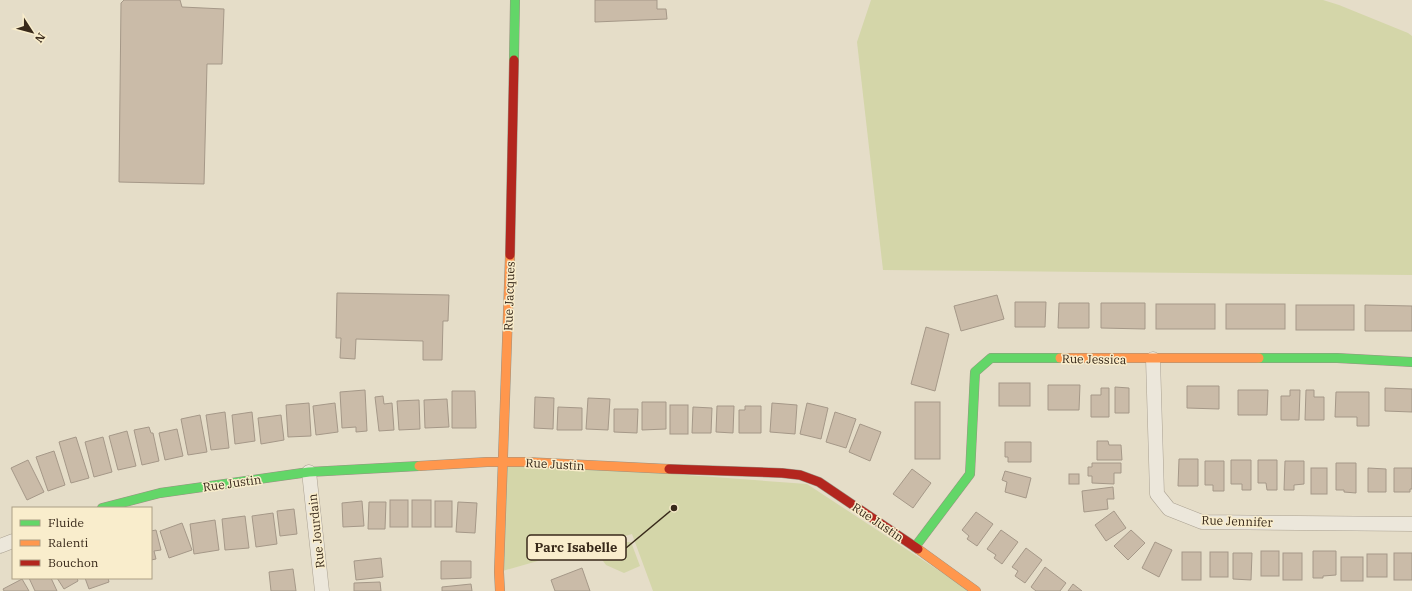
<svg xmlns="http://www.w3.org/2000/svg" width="1412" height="591" font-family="'IBM Plex Serif',serif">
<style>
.green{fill:#d4d6a9}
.building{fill:#cabba8;stroke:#a59888}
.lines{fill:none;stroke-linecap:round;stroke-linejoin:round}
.street-casing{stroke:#aaa192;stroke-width:15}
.fast-casing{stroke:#999182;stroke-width:10}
.slow-casing{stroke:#999182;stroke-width:10}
.jam-casing{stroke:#999182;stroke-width:10}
.street{stroke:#ece7db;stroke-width:14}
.fast{stroke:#63d668;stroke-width:9}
.slow{stroke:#ff974d;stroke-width:9}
.jam{stroke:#b3261e;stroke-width:9}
.labels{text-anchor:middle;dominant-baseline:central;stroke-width:3;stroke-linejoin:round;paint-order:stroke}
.street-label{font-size:12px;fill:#38291a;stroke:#f9edcc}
.leader{fill:none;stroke:#38291a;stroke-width:1.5}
.callout-dot{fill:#38291a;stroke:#f9edcc;stroke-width:1.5}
.callout{fill:#f9edcc;stroke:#38291a;stroke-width:1.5}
.callout-label{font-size:13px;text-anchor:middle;font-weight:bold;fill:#38291a}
</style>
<rect width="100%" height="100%" fill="#e5ddc8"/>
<!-- green -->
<g class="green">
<path d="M871,0H1323L1339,5L1408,33L1412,36V275L883,270L857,42Z"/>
<path d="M499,461L807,484L970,591H653L632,534L499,572Z"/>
<path d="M616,542H631L640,566L624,573L606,565L598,554L605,546Z"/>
</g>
<!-- building -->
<g class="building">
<path d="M124,0H180L182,7L224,9L222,64H207L204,184L119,182L121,3Z"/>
<path d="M595,0H657V9H666L667,19L595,22Z"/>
<path d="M337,293L449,295L448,321H443L442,360H423V341L356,339L355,359L340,358L341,338H336Z"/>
<path d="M997,295L1004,319L961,331L954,306Z"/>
<path d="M1015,302H1046L1045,327H1015Z"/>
<path d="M1059,303H1089V328H1058Z"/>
<path d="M1101,303H1145V329L1101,328Z"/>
<rect x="1156" y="304" width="59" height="25"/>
<rect x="1226" y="304" width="59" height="25"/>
<rect x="1296" y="305" width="58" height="25"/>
<path d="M1365,305L1412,306V331H1365Z"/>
<path d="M926,327L949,334L935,391L911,384Z"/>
<rect x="999" y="383" width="31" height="23"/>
<path d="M1048,385H1080L1079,410H1048Z"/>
<path d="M1187,386H1219V409L1187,408Z"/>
<path d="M1115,387L1129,388V413H1115Z"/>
<path d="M1101,388H1109V417H1091V395H1101Z"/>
<path d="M1385,388L1412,389V412L1385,411Z"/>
<path d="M365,390L367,431L356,432V427L342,428L340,392Z"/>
<path d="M1238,390H1268L1267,415H1238Z"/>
<path d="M1290,390H1300L1299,420H1281V396H1290Z"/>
<path d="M1306,390H1314V397H1324V420H1305Z"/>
<path d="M452,391H475L476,428H452Z"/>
<path d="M1336,392H1369V426H1357V417H1335Z"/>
<path d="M383,396L384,404L392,403L394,430L379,431L375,397Z"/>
<path d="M535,397L554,398L553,429L534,428Z"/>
<path d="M588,398L610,399L608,430L586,429Z"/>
<path d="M447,399L449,427L425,428L424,400Z"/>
<path d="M419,400L420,429L399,430L397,401Z"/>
<path d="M642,402H666V429L642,430Z"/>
<rect x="915" y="402" width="25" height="57"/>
<path d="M309,403L311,436L288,437L286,405Z"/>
<path d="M335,403L338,432L316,435L313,406Z"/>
<path d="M772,403L797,405L795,434L770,432Z"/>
<path d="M807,403L828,408L821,439L800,434Z"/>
<rect x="670" y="405" width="18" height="29"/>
<path d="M717,406H734L733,433L716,432Z"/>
<path d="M745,406H761V433H739V410H745Z"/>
<path d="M558,407L582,408V430H557Z"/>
<path d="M693,407L712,408L711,433H692Z"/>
<path d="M614,409H638L637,433L614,432Z"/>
<path d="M225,412L229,448L211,450L206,415Z"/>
<path d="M252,412L255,441L235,444L232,415Z"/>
<path d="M835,412L856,419L846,448L826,442Z"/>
<path d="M200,415L207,452L188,455L181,419Z"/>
<path d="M281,415L284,440L261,444L258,418Z"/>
<path d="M860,424L881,432L870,461L849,452Z"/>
<path d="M149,427L151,433H153L159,461L142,465L134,430Z"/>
<path d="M177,429L183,456L165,460L159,433Z"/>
<path d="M127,431L136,466L118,470L109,436Z"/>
<path d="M76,437L89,478L71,483L59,442Z"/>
<path d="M103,437L112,472L94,477L85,442Z"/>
<path d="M1097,441H1108L1109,445H1121L1122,460H1097Z"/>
<path d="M1005,442H1031V462H1008V457H1005Z"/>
<path d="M54,451L65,485L48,491L36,457Z"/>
<path d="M1179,459H1198V486H1178Z"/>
<path d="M28,460L44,492L27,500L11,468Z"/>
<path d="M1231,460H1251V490H1242V484H1231Z"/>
<path d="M1258,460H1277V490H1267L1266,483H1258Z"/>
<path d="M1205,461H1224V491H1213V485H1205Z"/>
<path d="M1285,461H1304V484L1294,485V490H1284Z"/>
<path d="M1092,463H1121V473H1114V484L1092,483V476H1088V467H1092Z"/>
<path d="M1336,463H1356V493L1344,492V490H1336Z"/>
<rect x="1311" y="468" width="16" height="26"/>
<path d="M1368,468L1386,469V492H1368Z"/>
<path d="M1394,468H1412V489H1410V492H1394Z"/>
<path d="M912,469L931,483L913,508L893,494Z"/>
<path d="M1005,471L1031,478L1026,498L1005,492L1007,482L1002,480Z"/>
<rect x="1069" y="474" width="10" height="10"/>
<path d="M1113,487L1114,499H1107L1108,509L1084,512L1082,491Z"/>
<rect x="390" y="500" width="18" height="27"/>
<rect x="412" y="500" width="19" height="27"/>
<path d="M362,501L364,526L343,527L342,503Z"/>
<rect x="435" y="501" width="17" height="26"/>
<path d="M369,502H386L385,529H368Z"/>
<path d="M458,502L477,503L475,533L456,532Z"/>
<path d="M294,509L297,534L280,536L277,511Z"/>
<path d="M1114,511L1126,528L1106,541L1095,525Z"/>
<path d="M976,512L993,524L977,546L967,539L969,536L962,530Z"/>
<path d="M273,513L277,544L256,547L252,516Z"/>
<path d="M245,516L249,548L225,550L222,519Z"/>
<path d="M215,520L219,550L194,554L190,524Z"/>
<path d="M182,523L192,550L169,558L160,531Z"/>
<path d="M156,530L161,550L154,551L156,559L151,560V531Z"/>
<path d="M1001,530L1018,542L1002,564L994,558L996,555L987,549Z"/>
<path d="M1131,530L1145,543L1128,560L1114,546Z"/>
<path d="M1155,542L1172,550L1159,577L1142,568Z"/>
<path d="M1026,548L1042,560L1025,583L1015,576L1018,571L1012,567Z"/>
<rect x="1261" y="551" width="18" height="25"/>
<path d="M1313,551H1336V575L1323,576V578H1313Z"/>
<rect x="1182" y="552" width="19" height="28"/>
<rect x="1210" y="552" width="18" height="25"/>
<path d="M1233,553H1252L1251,580L1233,579Z"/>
<rect x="1283" y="553" width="19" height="27"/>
<rect x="1394" y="553" width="18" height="27"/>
<rect x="1367" y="554" width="20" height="23"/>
<rect x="1341" y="557" width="22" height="24"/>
<path d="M381,558L383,577L356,580L354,561Z"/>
<path d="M441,561H471V578L441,579Z"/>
<path d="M1045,567L1066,583L1060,591H1036L1031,587Z"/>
<path d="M582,568L590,591H555L551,580Z"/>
<path d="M293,569L296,591H271L269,572Z"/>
<path d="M29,578H51L57,591H35Z"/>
<path d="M57,578H77L78,581L64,589Z"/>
<path d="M85,578H108L109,582L89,589Z"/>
<path d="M22,579L29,591H4L3,589Z"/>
<path d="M380,582L381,591H354V583Z"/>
<path d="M471,584L472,591H442V587Z"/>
<path d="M1073,584L1082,591H1068Z"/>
</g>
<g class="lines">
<defs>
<g id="street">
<path d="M1153,359L1157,494L1169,509L1202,522L1412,524"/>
<path d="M309,472L322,591"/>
<path d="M0,546L13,541"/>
</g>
<g id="fast">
<path d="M514,60L515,0"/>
<path d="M1259,358H1337L1412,362"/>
<path d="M102,508L160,493L309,472L419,466"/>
<path d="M915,547L970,474L975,372L991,358H1060"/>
</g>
<g id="slow">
<path d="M1060,358H1259"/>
<path d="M419,466L487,462H526L669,469"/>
<path d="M918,549L976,591"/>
<path d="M500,591L499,572L510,255"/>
</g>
<g id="jam">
<path d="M510,255L514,60"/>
<path d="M669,469L782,473L800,475L819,482L918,549"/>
</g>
</defs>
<!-- street casing -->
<use href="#street" class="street-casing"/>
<!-- fast casing -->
<use href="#fast" class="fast-casing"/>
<!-- slow casing -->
<use href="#slow" class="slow-casing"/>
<!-- jam casing -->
<use href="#jam" class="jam-casing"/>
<!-- street -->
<use href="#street" class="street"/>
<!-- fast -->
<use href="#fast" class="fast"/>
<!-- slow -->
<use href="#slow" class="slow"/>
<!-- jam -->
<use href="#jam" class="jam"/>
</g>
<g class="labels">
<!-- street labels -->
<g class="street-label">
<text transform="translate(509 296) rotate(-88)">Rue Jacques</text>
<text transform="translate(1094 359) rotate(1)">Rue Jessica</text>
<text transform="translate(555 464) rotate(3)">Rue Justin</text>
<text transform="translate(232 483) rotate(-8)">Rue Justin</text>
<text transform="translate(1237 521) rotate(2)">Rue Jennifer</text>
<text transform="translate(878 522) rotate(34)">Rue Justin</text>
<text transform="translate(316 531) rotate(-96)">Rue Jourdain</text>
</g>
</g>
<!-- callouts -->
<path class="leader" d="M674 508L626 548"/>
<circle class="callout-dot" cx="674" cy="508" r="4"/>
<rect class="callout" x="527" y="535" width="99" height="25" rx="4"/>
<g class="callout-label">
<text x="576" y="552">Parc Isabelle</text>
</g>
<!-- legend -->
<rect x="12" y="507" width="140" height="72" fill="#f9edcc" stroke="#ac9f85"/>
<rect x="20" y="520" width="20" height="6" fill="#63d668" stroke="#ac9f85"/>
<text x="48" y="527" font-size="12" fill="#38291a">Fluide</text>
<rect x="20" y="540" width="20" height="6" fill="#ff974d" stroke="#ac9f85"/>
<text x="48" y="547" font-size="12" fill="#38291a">Ralenti</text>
<rect x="20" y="560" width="20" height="6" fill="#b3261e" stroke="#ac9f85"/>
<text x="48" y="567" font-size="12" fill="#38291a">Bouchon</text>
<!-- north arrow -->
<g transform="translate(32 32) rotate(126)" stroke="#f9edcc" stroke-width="3" paint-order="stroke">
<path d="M0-3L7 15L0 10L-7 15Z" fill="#38291a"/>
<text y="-6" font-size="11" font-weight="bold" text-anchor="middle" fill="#38291a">N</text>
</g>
</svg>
